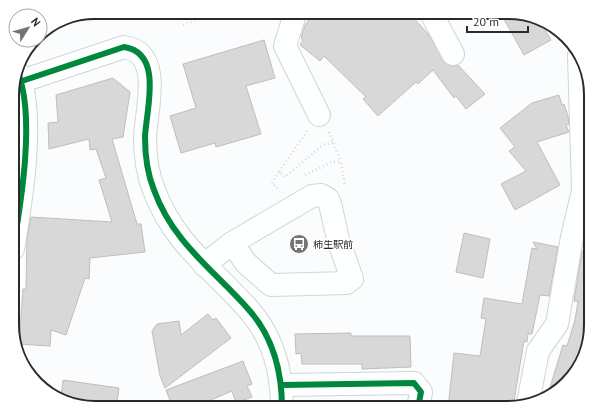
<svg xmlns="http://www.w3.org/2000/svg" width="603" height="420" font-family="'PT Sans','Noto Sans JP',sans-serif">
<style>
.building{fill:#d8d8d8;stroke:#bebebe}
.lines{fill:none;stroke-linecap:round;stroke-linejoin:round}
.minor-casing{stroke:#d2d4d5;stroke-width:24}
.path{stroke:#d9d9da;stroke-width:2.5;stroke-dasharray:1 3;stroke-linecap:butt}
.minor{stroke:#feffff;stroke-width:22}
.cycleway-casing{stroke:#fff;stroke-width:8}
.cycleway{stroke:#00873e;stroke-width:6}
.labels{text-anchor:middle;dominant-baseline:central;stroke-width:3.5;stroke-linejoin:round;paint-order:stroke}
.poi-label{font-size:10px;fill:#282a2c;stroke:#fff;text-anchor:start}
.rim{fill:none;stroke:#282a2c;stroke-width:2}
</style>
<rect width="100%" height="100%" fill="#fafcfd"/>
<!-- building -->
<g class="building">
<path d="M500,12H513L541,23L551,40L524,55Z"/>
<path d="M409,13L428,34L446,64L452,66L458,65L485,94L466,109L456,96L454,98L433,70L418,84L416,82L378,116L363,99L366,97L324,56L320,61L300,45L303,40L301,38L305,25L313,14Z"/>
<path d="M264,40L275,78L246,86L261,134L216,147L215,143L181,153L170,116L196,108L183,64Z"/>
<path d="M113,78L130,92L123,137L112,139L137,224H141L145,252L90,258L89,279L85,278L66,335L51,330L50,346L19,344L23,289H26L27,239L31,217L112,222L99,180L106,178L96,149L90,150L89,139L49,149L48,123L58,122L56,95Z"/>
<path d="M559,95L562,105L564,104L568,116L569,124L566,125L569,132L537,142L560,185L515,210L501,184L526,171L509,151L515,147L500,128L532,103Z"/>
<path d="M464,233L490,239L483,278L456,272Z"/>
<path d="M533,242L558,247L549,296L540,295L532,334H528L527,342L524,341L513,407L448,408L454,353L480,356L486,319L481,318L484,298L522,304L532,248L537,249Z"/>
<path d="M582,251L591,253V330L574,374L547,397L563,345L567,346L575,320L578,301H574Z"/>
<path d="M208,314L213,320L216,318L231,338L165,388L160,376L152,331L157,324L179,321L181,335Z"/>
<path d="M351,333V336H410L411,367L362,369V364H302L301,353L296,354L295,334Z"/>
<path d="M243,361L252,384L247,386L252,397L236,403L232,391L192,408H173L166,390Z"/>
<path d="M63,380L119,388L116,408H90L61,397Z"/>
</g>
<g class="lines">
<defs>
<g id="minor">
<path d="M431,13L453,54"/>
<path d="M295,14L285,46L319,115"/>
<path d="M22,81L124,47C164,53 146,110 145,137C145,155 147,173 154,190C173,243 214,270 249,310C273,337 282,373 282,408"/>
<path d="M13,249C21,203 36,113 17,71"/>
<path d="M204,265L232,243L312,196L321,195L328,199L330,204L338,239L352,279L347,283L271,285L246,263L232,243"/>
<path d="M282,385L414,383L421,392L418,408"/>
<path d="M528,403L538,351L557,324L572,237L583,191L579,55"/>
</g>
</defs>
<!-- minor casing -->
<use href="#minor" class="minor-casing"/>
<!-- path -->
<g class="path">
<path d="M183,25L210,15"/>
<path d="M307,131L279,172L285,177L323,145L335,142"/>
<path d="M329,132L341,162"/>
<path d="M279,172L272,183L280,191"/>
<path d="M305,175L332,162H341L345,187"/>
</g>
<!-- minor -->
<use href="#minor" class="minor"/>
<defs>
<g id="cycleway">
<path d="M22,81L124,47C164,53 146,110 145,137C145,155 147,173 154,190C173,243 214,270 249,310C273,337 282,373 282,408"/>
<path d="M13,249C21,203 36,113 17,71"/>
<path d="M282,385L414,383L421,392L418,408"/>
</g>
</defs>
<!-- cycleway casing -->
<use href="#cycleway" class="cycleway-casing"/>
<!-- cycleway -->
<use href="#cycleway" class="cycleway"/>
</g>
<!-- icons -->
<defs>
<symbol id="bus-disc" viewBox="-11 -11 22 22"><circle r="9.5" fill="#727475" stroke="#fff"/><path d="M-5-6H5V4H4V6H2V4H-2V6H-4V4H-5ZM-3.5-4V0h7V-4ZM-3.5 1.2v1.5H-2V1.2ZM2 1.2v1.5H3.5V1.2Z" fill="#fff"/></symbol>
</defs>
<g fill-rule="evenodd">
<use href="#bus-disc" x="288" y="233" width="22" height="22"/>
</g>
<g class="labels">
<!-- poi labels -->
<g class="poi-label">
<text x="313" y="244">柿生駅前</text>
</g>
</g>
<!-- crop -->
<path d="M0 0H603V420H0ZM95 19H508A76 76 0 0 1 584 95V325A76 76 0 0 1 508 401H95A76 76 0 0 1 19 325V95A76 76 0 0 1 95 19Z" fill="#fff" fill-rule="evenodd"/>
<path class="rim" d="M95 19H508A76 76 0 0 1 584 95V325A76 76 0 0 1 508 401H95A76 76 0 0 1 19 325V95A76 76 0 0 1 95 19Z"/>
<!-- north arrow -->
<g transform="translate(28 28) rotate(53)"><circle r="19" fill="#ffffff" stroke="#a9aaab"/>
<path d="M0-3L7 15L0 10L-7 15Z" fill="#727475"/>
<text y="-6" font-size="11" font-weight="bold" text-anchor="middle" fill="#282a2c">N</text>
</g>
<!-- scale -->
<path d="M467 26v6h61v-6" fill="none" stroke="#282a2c" stroke-width="2"/>
<text x="473" y="26" font-size="12" fill="#282a2c" stroke="#ffffff" stroke-width="3" paint-order="stroke">20 m</text>
</svg>
